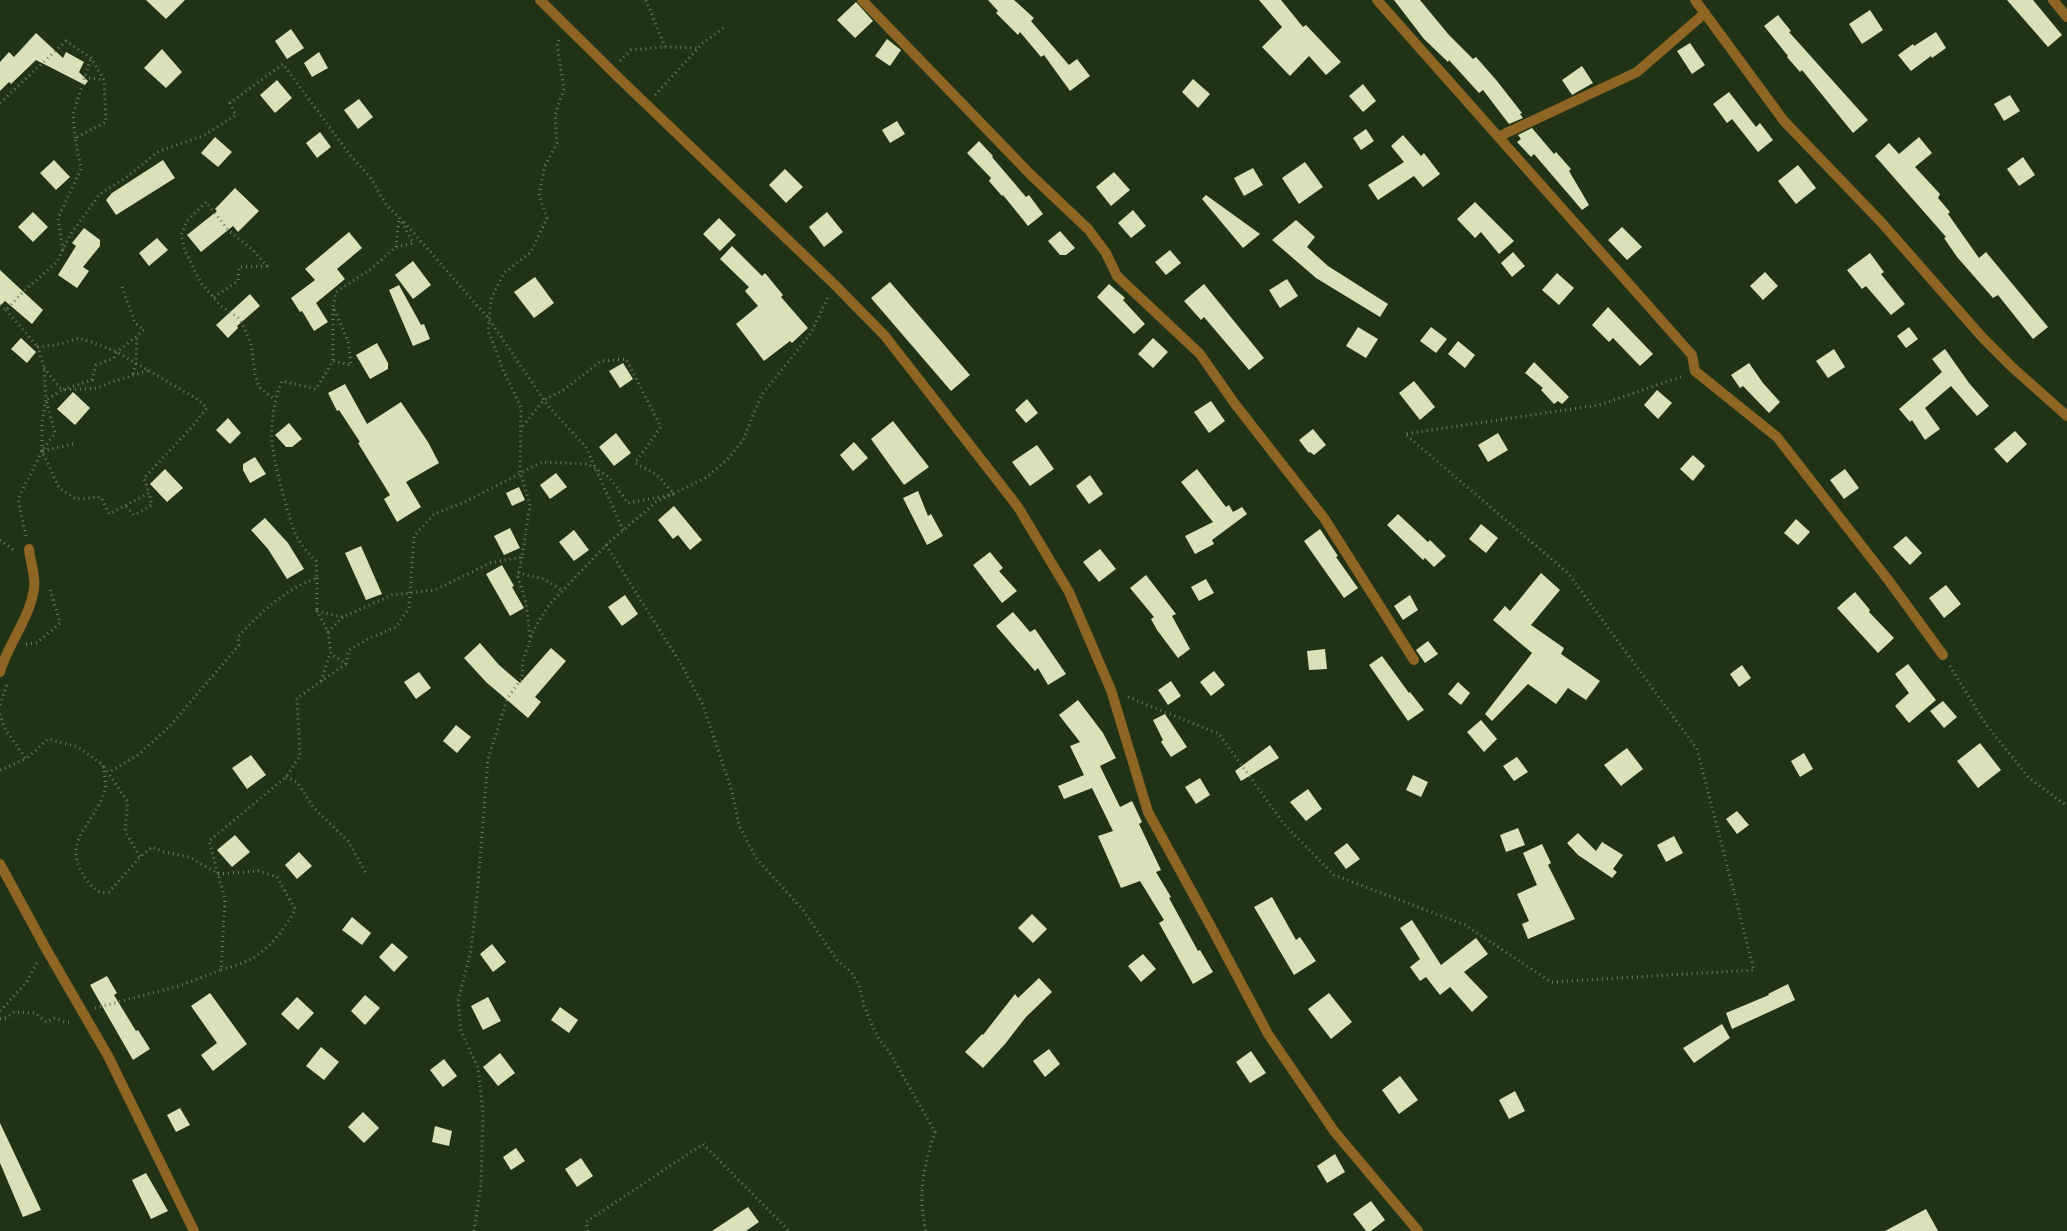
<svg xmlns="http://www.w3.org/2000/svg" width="2067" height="1231" font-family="Raleway,sans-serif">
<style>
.building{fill:#dae1b8}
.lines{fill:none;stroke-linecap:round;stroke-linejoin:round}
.path{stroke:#6e7d65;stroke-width:3;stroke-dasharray:1 4;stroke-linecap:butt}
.street{stroke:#8e6523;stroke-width:10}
</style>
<rect width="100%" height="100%" fill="#213316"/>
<!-- building -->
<g class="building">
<path d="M146,0H185L166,19Z"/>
<path d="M988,0H1014L1034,18L1031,21L1069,65L1077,59L1090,76L1070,91L1044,55L1041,57L1020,32L1018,35L996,13L998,11Z"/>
<path d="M1259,0H1281L1303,27L1306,25L1341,62L1326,75L1309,56L1290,76L1262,47L1282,27Z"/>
<path d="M1394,0H1420L1449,35L1473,59L1476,57L1497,81L1522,113L1520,114L1523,118L1509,124L1483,90L1479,93L1449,60L1448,62L1424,39Z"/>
<path d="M2007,0H2033L2062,35L2048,47Z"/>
<path d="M856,2L873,21L855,38L837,20Z"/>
<path d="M1870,10L1883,30L1862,44L1849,24Z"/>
<path d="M1778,15L1791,31L1789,32L1868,120L1853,133L1802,70L1800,72L1787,57L1788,56L1764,26Z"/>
<path d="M291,29L304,48L287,59L275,41Z"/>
<path d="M1936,32L1946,48L1932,58L1931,56L1911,71L1898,55L1913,44L1914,46Z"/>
<path d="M36,33L63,58L66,52L84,62L79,72L88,81L85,85L36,60L11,84L9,82L0,91V62L9,52L14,57Z"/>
<path d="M887,39L901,50L890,66L875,56Z"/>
<path d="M1690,43L1705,65L1692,74L1677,51Z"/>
<path d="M162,49L182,72L166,88L144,68Z"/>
<path d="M319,52L328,68L312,77L304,63Z"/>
<path d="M1582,66L1593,83L1572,95L1562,80Z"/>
<path d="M1193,79L1210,94L1198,108L1182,92Z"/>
<path d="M277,80L292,98L275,113L260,95Z"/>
<path d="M1363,84L1376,101L1363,112L1349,96Z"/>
<path d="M1729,92L1756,127L1760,123L1773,140L1758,152L1732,119L1727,123L1713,104Z"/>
<path d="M2010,95L2020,111L2004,121L1994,104Z"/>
<path d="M359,99L373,117L358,129L344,110Z"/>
<path d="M897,121L905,134L890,143L882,130Z"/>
<path d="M1532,128L1554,154L1556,152L1571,169L1569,171L1589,205L1582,210L1534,154L1531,157L1517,142L1521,139L1518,135Z"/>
<path d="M1366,129L1374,141L1361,150L1353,138Z"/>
<path d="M320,132L331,147L317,158L306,143Z"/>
<path d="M1403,135L1421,156L1424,153L1440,174L1423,187L1414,176L1378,200L1368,185L1404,162L1391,146Z"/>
<path d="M215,137L232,152L218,167L201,153Z"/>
<path d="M1919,137L1932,153L1915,167L1940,194L1938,198L1950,212L1948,214L1979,258L1986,252L2048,327L2033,339L1998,295L1993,298L1957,257L1944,238L1946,237L1875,156L1889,143L1899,154Z"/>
<path d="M979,141L993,156L992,157L1026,197L1029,195L1043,214L1028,226L1003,195L1002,196L989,181L991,178L967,153Z"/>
<path d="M2023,157L2035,175L2019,186L2007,169Z"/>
<path d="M54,160L70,177L56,190L40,173Z"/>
<path d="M163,160L175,178L116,215L106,200L112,193Z"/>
<path d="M1305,162L1323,187L1299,204L1282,178Z"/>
<path d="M1798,165L1816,188L1796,204L1778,181Z"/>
<path d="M1253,168L1263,185L1244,196L1234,178Z"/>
<path d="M785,169L803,187L786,203L769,185Z"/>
<path d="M1114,172L1130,190L1111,206L1096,187Z"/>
<path d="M235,188L259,211L238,232L233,226L201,252L187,235L217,211L215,209Z"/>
<path d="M1206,195L1260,234L1243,248L1202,199Z"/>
<path d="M1475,202L1514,241L1499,254L1481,232L1475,238L1457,219Z"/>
<path d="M1133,210L1146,226L1131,238L1118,223Z"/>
<path d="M33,212L48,227L33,242L18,227Z"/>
<path d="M827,212L843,232L824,247L809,227Z"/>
<path d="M719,218L736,235L720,251L703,234Z"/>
<path d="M1296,220L1315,237L1307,247L1328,266L1388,304L1380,317L1316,278L1272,240Z"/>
<path d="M1622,227L1642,247L1627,260L1608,240Z"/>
<path d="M84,228L100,240V246L83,267L89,271L77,288L58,275L76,246L72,243Z"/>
<path d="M1060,231L1075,248L1066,255H1060L1048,241Z"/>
<path d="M349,232L362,248L337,269L345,279L316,303L328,322L314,331L302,311L300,312L291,298L315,280L305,269Z"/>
<path d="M157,238L168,250L149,266L139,253Z"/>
<path d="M732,246L762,276L765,273L783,295L781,297L808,328L792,343L790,341L764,361L736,324L758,306L745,291L749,287L720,259Z"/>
<path d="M1170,250L1181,263L1166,275L1155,262Z"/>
<path d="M1513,252L1525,266L1512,277L1501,263Z"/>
<path d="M1870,253L1884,272L1881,274L1905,304L1891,315L1866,286L1862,289L1847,270Z"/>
<path d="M413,261L431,285L413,299L395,275Z"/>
<path d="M0,270L43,310L32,324L5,301L0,306Z"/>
<path d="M1765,272L1778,286L1763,300L1750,286Z"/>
<path d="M1557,273L1574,288L1559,305L1542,290Z"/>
<path d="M535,277L554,303L534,318L514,292Z"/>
<path d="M1287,279L1298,296L1280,308L1269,290Z"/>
<path d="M890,282L970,375L951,391L871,298Z"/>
<path d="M1109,284L1125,298L1123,300L1145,324L1134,334L1097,297Z"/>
<path d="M1204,284L1264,358L1249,370L1204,317L1201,320L1184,301Z"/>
<path d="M399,285L421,325L424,324L430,339L413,346L389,290Z"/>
<path d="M250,294L260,306L237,326L238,328L228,338L216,325Z"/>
<path d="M1608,307L1653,354L1640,366L1613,338L1609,342L1592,325Z"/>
<path d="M1358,327L1378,339L1366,358L1346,346Z"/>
<path d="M1431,327L1447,339L1436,353L1420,341Z"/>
<path d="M1909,327L1918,339L1906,348L1897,336Z"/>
<path d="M21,338L36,352L27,363L11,349Z"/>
<path d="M1153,338L1168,352L1153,368L1138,354Z"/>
<path d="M1458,341L1475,355L1465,368L1448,354Z"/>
<path d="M377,343L388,363V369L370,379L356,355Z"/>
<path d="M1834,349L1845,367L1828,378L1816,361Z"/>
<path d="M1945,349L1969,383L1989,406L1977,416L1951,386L1925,408L1940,429L1925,440L1912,420L1910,422L1899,409L1942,372L1932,359Z"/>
<path d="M1534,362L1569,397L1562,404L1558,401L1554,404L1541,390L1543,388L1525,373Z"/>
<path d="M623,363L633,379L620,388L609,371Z"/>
<path d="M1749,363L1763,383L1780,402L1769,413L1743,386L1740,388L1731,375Z"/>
<path d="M1414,381L1435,407L1420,420L1399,393Z"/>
<path d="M345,384L367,424L401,402L428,442L439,463L406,482L421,507L397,522L384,499L390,495L358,443L360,442L339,410L337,411L328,393Z"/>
<path d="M1657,390L1672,403L1658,419L1644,405Z"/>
<path d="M73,392L90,408L75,425L57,409Z"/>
<path d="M1027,399L1038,413L1026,423L1015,410Z"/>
<path d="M1211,401L1225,421L1209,433L1194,412Z"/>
<path d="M228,418L241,433L230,444L216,430Z"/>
<path d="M893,421L929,467L904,485L871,439Z"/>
<path d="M289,423L302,439L292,447H286L275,435Z"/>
<path d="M1313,429L1326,445L1314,455L1310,452L1309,453L1299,440Z"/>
<path d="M2015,431L2027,444L2007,463L1994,449Z"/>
<path d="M616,433L631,453L614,466L599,447Z"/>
<path d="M1498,433L1508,450L1488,462L1478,445Z"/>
<path d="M854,442L868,458L853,471L840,455Z"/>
<path d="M1037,445L1054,469L1030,486L1012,462Z"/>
<path d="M1693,455L1705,466L1693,481L1680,469Z"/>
<path d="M255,457L266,474L250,483L243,470V464Z"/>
<path d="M165,469L183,488L167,502L150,484Z"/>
<path d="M1197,469L1226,507L1229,505L1233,512L1242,507L1247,514L1212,540L1214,544L1195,554L1185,536L1213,522L1181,482Z"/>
<path d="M1845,469L1859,488L1844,499L1830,480Z"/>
<path d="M556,473L567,487L550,499L540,485Z"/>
<path d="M1090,475L1103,494L1089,504L1076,486Z"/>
<path d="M519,487L525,500L512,506L506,493Z"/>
<path d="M918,491L928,516L931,514L943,536L927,545L903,498Z"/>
<path d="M674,506L702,540L690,550L678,535L673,539L658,520Z"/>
<path d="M1398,514L1428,542L1430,540L1446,556L1434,567L1425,558L1423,560L1387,525Z"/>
<path d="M265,518L288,543L304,569L287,579L268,549L251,530Z"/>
<path d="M1796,519L1810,532L1798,545L1784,533Z"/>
<path d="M1481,524L1498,538L1486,553L1469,539Z"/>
<path d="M510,528L520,548L504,555L494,536Z"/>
<path d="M1320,529L1338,556L1336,557L1358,588L1344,598L1304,541Z"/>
<path d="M574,530L589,550L574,561L559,542Z"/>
<path d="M1906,536L1922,553L1910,565L1893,547Z"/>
<path d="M361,546L382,594L366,600L345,553Z"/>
<path d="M1100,549L1116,569L1099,582L1083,562Z"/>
<path d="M990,552L1003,568L999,571L1017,591L1002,603L973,565Z"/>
<path d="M502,565L514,586L512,587L524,608L510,616L486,574Z"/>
<path d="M1541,573L1560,590L1531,625L1564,648L1561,654L1600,681L1586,700L1568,688L1556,704L1528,684L1492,721L1485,714L1532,653L1493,620L1505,606L1510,611Z"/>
<path d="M1146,575L1176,614L1172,616L1190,649L1178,658L1157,630L1151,619L1154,617L1130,588Z"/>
<path d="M1206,579L1214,593L1199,601L1191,587Z"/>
<path d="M1946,585L1961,604L1944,618L1929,598Z"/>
<path d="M1855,592L1870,610L1869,612L1894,638L1878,653L1837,608Z"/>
<path d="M625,595L638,614L622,626L608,607Z"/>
<path d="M1410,595L1418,610L1403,620L1394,606Z"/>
<path d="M1013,612L1030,632L1035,629L1066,674L1048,685L1038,668L1035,671L996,626Z"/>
<path d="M1428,641L1438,654L1425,663L1416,650Z"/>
<path d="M480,643L499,665L520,683L551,648L566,661L535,697L541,702L528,718L486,682L464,658Z"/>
<path d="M1325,649L1327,669L1309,670L1307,651Z"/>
<path d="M1382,656L1409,693L1410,692L1424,710L1408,721L1369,665Z"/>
<path d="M1908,664L1936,700L1909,723L1895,706L1909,693L1895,674Z"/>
<path d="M1742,665L1751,678L1739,687L1730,674Z"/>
<path d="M1214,671L1225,685L1211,696L1200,682Z"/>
<path d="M419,672L431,688L416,699L404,682Z"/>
<path d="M1171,681L1181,696L1168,705L1158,690Z"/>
<path d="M1458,682L1470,693L1461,705L1448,694Z"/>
<path d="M1078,700L1103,733L1116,758L1100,766L1120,807L1132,801L1142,822L1139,824L1161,870L1156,872L1171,897L1169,898L1198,951L1200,950L1213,972L1193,984L1159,923L1164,920L1140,881L1121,888L1098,836L1113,831L1092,788L1064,799L1058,786L1084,775L1070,746L1080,742L1059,715Z"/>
<path d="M1943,701L1957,717L1944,728L1930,711Z"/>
<path d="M1165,714L1187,747L1171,757L1161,742L1163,740L1153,720Z"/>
<path d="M1481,720L1497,739L1484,752L1467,732Z"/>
<path d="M456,725L471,737L457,753L443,741Z"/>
<path d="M1980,743L2001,770L1978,788L1957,761Z"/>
<path d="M1270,745L1279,758L1241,781L1235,771Z"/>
<path d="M1627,748L1643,769L1621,786L1604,765Z"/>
<path d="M1804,753L1813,769L1800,777L1791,761Z"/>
<path d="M251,755L266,775L247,789L232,768Z"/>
<path d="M1517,757L1528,772L1514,781L1503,766Z"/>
<path d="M1413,775L1428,782L1421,797L1406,790Z"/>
<path d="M1200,778L1210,795L1196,804L1185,787Z"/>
<path d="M1308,789L1322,809L1306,821L1290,802Z"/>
<path d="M1737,811L1749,825L1737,834L1726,819Z"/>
<path d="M1518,828L1525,845L1506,852L1500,835Z"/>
<path d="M1578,833L1596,851L1602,842L1623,855L1613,869L1617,872L1612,878L1578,855L1567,843Z"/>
<path d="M235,835L250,852L232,867L217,850Z"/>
<path d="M1674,836L1683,853L1666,862L1657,845Z"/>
<path d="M1347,843L1360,859L1346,869L1334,853Z"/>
<path d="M1542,844L1551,863L1548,865L1575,919L1528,939L1522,924L1529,921L1517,894L1537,885L1523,853Z"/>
<path d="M299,852L312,866L297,879L285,865Z"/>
<path d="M1272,897L1296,940L1300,937L1316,961L1294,975L1254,907Z"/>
<path d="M1032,914L1047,929L1033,943L1018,928Z"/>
<path d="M352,917L371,933L362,945L342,930Z"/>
<path d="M1412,920L1441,965L1476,938L1488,954L1464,972L1488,997L1472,1012L1450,987L1440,995L1426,977L1420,981L1410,967L1420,959L1400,928Z"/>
<path d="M392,943L408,957L394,972L379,957Z"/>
<path d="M492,944L506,962L493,972L480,954Z"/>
<path d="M1143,954L1156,969L1141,982L1128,966Z"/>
<path d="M107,976L117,993L114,995L136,1031L138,1030L150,1049L133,1060L90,985Z"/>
<path d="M1039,978L1052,992L1026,1017L1005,1044L983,1068L965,1052L982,1034L983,1035L1015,994L1018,998Z"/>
<path d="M1788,984L1795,1000L1732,1029L1726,1013L1769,995L1768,994Z"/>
<path d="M210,993L247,1044L213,1071L201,1055L217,1043L191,1006Z"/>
<path d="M1329,993L1352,1022L1331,1039L1308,1009Z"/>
<path d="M365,995L380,1008L365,1025L351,1011Z"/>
<path d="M297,997L314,1013L298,1030L281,1014Z"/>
<path d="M488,997L501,1021L483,1030L471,1006Z"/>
<path d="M560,1007L578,1020L569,1033L551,1020Z"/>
<path d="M1722,1024L1730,1038L1694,1063L1683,1048Z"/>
<path d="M321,1047L339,1062L324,1080L306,1066Z"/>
<path d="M1049,1049L1060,1064L1045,1077L1033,1061Z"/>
<path d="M1251,1051L1266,1073L1250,1083L1236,1062Z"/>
<path d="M500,1053L515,1073L498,1086L483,1067Z"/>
<path d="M444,1059L457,1076L443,1087L430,1070Z"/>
<path d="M1400,1076L1418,1100L1399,1114L1382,1090Z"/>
<path d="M1515,1091L1525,1111L1509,1119L1499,1100Z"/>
<path d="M180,1108L190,1125L176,1132L167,1115Z"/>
<path d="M363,1112L379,1128L364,1143L348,1127Z"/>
<path d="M0,1123L41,1210L23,1217L0,1163Z"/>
<path d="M435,1126L452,1131L449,1146L432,1142Z"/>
<path d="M516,1148L525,1161L511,1170L503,1157Z"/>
<path d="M1335,1154L1345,1172L1327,1183L1317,1166Z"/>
<path d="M581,1158L593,1176L577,1187L565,1169Z"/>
<path d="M146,1173L168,1211L151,1219L132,1180Z"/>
<path d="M1371,1201L1385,1220L1371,1231H1366L1353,1214Z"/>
<path d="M748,1207L759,1222L746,1231H712Z"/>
<path d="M1926,1209L1938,1231H1885Z"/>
</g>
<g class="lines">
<!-- path -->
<g class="path">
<path d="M646,0L665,47"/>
<path d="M620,61L631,50L665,47L698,48"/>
<path d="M84,77L103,80"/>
<path d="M655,95L703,43L726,26"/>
<path d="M0,103L66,41L91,58L104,80L106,122L75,138L81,169L58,218L63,250"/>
<path d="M75,138L73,114L91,58"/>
<path d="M404,222L489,319L548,406L586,447L623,530"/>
<path d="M396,247L399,217"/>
<path d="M214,297L238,281L239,267L267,266L253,250L229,231L206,202L187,221L181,235L185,251L201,283L221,306L240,319L251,343L255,374L259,387L274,399"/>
<path d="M0,305L6,310L26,289L57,262L70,235L100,194L128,176L159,151L203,136L236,115L230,103L283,64L350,155L370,177L387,206L399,217L413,243L396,247L371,269L336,292L333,307L348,341L351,365L333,361L316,389L282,381C274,400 271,420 272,441C272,456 290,524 297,537C302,546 309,554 316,561L317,578C285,589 260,613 238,637L239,645L170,726L138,755L108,773"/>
<path d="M333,309V361"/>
<path d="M6,310L38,347"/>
<path d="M44,368L62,390L92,380L96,365L114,358L117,352L144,330L135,323L122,287"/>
<path d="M133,374L136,362L137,336"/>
<path d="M73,444L42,451L55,433L46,400L62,390L98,388L109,383L149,370"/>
<path d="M42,451V423L46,400L44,368L38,347L61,344L79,338L94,343L117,352L197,399L207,408L191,428L144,478L149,493"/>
<path d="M26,536L18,499L42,451L59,488L76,499L101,497L109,514L149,493L152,505L134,515L125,505"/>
<path d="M0,540L15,551"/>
<path d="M606,545L681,664L703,705L732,791L739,825L749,845L757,859L803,910L837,960L851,972L859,985L864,1006L872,1025L879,1039L890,1053L935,1132C924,1166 917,1196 926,1231"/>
<path d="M522,557L518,577L526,603L530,637"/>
<path d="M518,573L544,579L563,591"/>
<path d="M317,578V611"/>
<path d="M328,632L343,617"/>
<path d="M26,644L37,643L60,623L50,589"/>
<path d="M346,664L349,650L370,638L396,627L409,608L414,536L434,514L465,502L542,462L588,464L609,477L628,503L674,494L656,474L635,463L661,427L626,359L601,361L565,389L544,400L522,427"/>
<path d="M1950,666L1985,723L2029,778L2067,806"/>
<path d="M321,681L330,654"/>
<path d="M1128,697L1219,734L1284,824L1334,875L1465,925L1551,982L1754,970L1697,749L1568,573L1405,434L1599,405L1683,376"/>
<path d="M0,705L7,684"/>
<path d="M0,714L4,727L26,759L48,739L78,747L103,765C104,773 107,785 104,792C93,828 57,842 89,883C95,890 100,894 109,892L140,857L152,847L164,852L189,857L219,874L258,871L277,877L295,909C288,926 268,950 251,959C242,964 231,967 221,970"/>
<path d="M104,767L128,802L125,831L140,857"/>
<path d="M0,770L26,759"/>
<path d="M286,777L297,782L314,808L348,841L367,875"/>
<path d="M95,1008L179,986L221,970L225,899L209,841L286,777L300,756L297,698L346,664L331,654L328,632L317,611L343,617L392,595L435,590L490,563L522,557L530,504L520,472L521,407L503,370L488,330L491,299L504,273L531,252L547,218L539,195L545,166L557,143L555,115L564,89L557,44L559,39"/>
<path d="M0,1011L26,983L38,961"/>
<path d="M0,1019L6,1018L14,1012L35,1013L46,1022L55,1018L65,1022H72"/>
<path d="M474,1231L481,1184L483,1112L478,1068L461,1031L458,1001L471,950L477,896L488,759L507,699L522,678L523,661L533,631L549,605L606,545L656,502L707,477L729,458L743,440L761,396L811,333L828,297"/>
<path d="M588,1231L586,1222L703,1144L789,1231"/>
</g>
<!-- street -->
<g class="street">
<path d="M540,0L621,80L834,284L885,336L1018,507L1069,592L1111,690L1148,812L1209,923L1268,1034L1334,1131L1418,1231"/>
<path d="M862,0L1030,174L1088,229L1106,253L1117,276L1200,354L1235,404L1324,518L1414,660"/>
<path d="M1377,0L1692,355L1695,371L1777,437L1889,581L1943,655"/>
<path d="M1695,0L1784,121L1881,222L1982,337L2013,368L2067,416"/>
<path d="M2053,0L2067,17"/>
<path d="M1500,136L1637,72L1705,13"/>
<path d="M0,672C8,643 30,619 34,588C36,576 30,561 29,549"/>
<path d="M0,864L45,947L108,1056L194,1231"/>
</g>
</g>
</svg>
